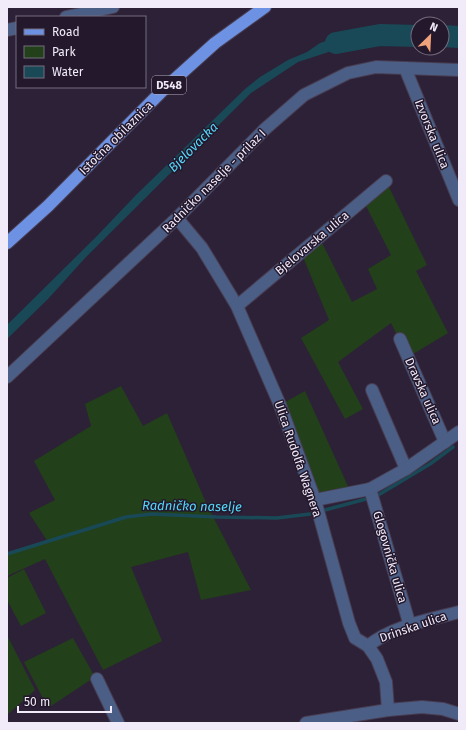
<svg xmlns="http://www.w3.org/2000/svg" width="466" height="730" font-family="'Fira Sans',sans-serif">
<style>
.green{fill:#224019}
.water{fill:#194956}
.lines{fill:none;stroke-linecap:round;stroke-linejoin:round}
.stream{stroke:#194956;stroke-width:3.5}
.river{stroke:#194956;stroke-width:22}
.minor-casing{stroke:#483d52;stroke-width:14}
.major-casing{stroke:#483d52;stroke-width:14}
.minor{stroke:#4b5e85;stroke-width:12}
.major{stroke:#6d92e4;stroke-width:12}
.labels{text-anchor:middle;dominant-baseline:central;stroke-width:3;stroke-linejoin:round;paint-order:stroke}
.shield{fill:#23182c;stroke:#b3abbb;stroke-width:1}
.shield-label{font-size:11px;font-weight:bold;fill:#f1eaf8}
.street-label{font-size:12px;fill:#f1eaf8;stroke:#23182c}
.water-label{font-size:13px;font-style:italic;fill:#54d8f9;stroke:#23182c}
</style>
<rect width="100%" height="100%" fill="#2d2137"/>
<!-- green -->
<g class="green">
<path d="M386,181L427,265L416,271L448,333L408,357L391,323L338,362L363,409L345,419L301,338L329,320L301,252L319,237L352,302L377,289L368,269L391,255L363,200Z"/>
<path d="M121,386L143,426L167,413L207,505L251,590L201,600L188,552L131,567L162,641L103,670L45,559L7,576V554L48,542L29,513L55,500L34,461L91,426L85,404Z"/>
<path d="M305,391L351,493L315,500L280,405Z"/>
<path d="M24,569L46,613L21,626L7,600V578Z"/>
<path d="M7,635L35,690L7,715Z"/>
<path d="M73,638L95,677L48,708L24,662Z"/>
</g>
<!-- water -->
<path class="water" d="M335,38H365L343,45L338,49L298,62L251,93L86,257L48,299L7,339V325L96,237L136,195L245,89L260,77L288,60L307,52L320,43Z"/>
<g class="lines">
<!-- stream -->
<g class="stream">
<path d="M380,494L430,464L453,447"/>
<path d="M325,510L366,499"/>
<path d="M7,554L126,517L152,514L216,517L277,518L310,514"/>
</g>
<!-- river -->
<g class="river">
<path d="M442,36L459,37"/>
<path d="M336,43L380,35L418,36"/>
</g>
<defs>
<g id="minor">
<path d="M66,17L113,7"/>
<path d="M7,30L17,28"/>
<path d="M405,68L459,200"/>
<path d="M177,218L202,248L237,306L280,405L315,500L349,623L355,638L368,646L377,659L386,682L388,710"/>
<path d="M237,306L386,181"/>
<path d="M400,339L445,442"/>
<path d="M7,377L177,218L265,129L304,95L348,73L376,67L459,70"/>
<path d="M372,390L406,469"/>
<path d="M370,489L410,626"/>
<path d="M315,500L370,489L406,469L459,432"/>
<path d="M368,646C392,626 429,620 459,612"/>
<path d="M97,679L118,723"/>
<path d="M306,723L388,710L422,707L443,709L459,714"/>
</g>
<path id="major" d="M7,243L48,206L165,88L215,43L265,7"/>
</defs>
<!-- minor casing -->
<use href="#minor" class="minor-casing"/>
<!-- major casing -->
<use href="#major" class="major-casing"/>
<!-- minor -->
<use href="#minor" class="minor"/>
<!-- major -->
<use href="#major" class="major"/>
</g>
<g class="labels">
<!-- shield labels -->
<rect class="shield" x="152" y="76" width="34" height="18" rx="3"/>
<g class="shield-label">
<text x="169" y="85">D548</text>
</g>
<!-- street labels -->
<g class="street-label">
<text transform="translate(432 134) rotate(68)">Izvorska ulica</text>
<text transform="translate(116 138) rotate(-45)">Istočna obilaznica</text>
<text transform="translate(214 181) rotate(-45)">Radničko naselje - prilaz I</text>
<text transform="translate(312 243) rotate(-40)">Bjelovarska ulica</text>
<text transform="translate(423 391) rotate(66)">Dravska ulica</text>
<text transform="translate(298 459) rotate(71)">Ulica Rudolfa Wagnera</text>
<text transform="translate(390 557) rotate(74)">Glogovnička ulica</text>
<text transform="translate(413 627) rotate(-19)">Drinska ulica</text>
</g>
<!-- water labels -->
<g class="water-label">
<text transform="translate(193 147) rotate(-45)">Bjelovacka</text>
<text transform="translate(192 506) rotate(1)">Radničko naselje</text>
</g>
</g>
<!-- border -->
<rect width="466" height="730" fill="none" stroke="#f1eaf8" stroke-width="16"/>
<!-- legend -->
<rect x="16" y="16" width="130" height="72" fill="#23182c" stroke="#756c7e"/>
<rect x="24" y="29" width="20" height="6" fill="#6d92e4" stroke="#756c7e"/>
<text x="52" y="36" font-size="12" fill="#f1eaf8">Road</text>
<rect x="24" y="46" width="20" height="12" fill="#224019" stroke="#756c7e"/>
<text x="52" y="56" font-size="12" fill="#f1eaf8">Park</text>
<rect x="24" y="66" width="20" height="12" fill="#194956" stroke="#756c7e"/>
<text x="52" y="76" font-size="12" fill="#f1eaf8">Water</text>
<!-- north arrow -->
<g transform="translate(430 36) rotate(24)"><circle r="19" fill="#23182c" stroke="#756c7e"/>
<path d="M0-3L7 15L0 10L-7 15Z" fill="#f0a27a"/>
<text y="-6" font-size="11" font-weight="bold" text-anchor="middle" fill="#f1eaf8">N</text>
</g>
<!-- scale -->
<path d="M18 706v6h93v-6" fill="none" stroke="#f1eaf8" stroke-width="2"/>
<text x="24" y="706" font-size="12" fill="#f1eaf8" stroke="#23182c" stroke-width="3" paint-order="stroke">50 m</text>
</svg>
